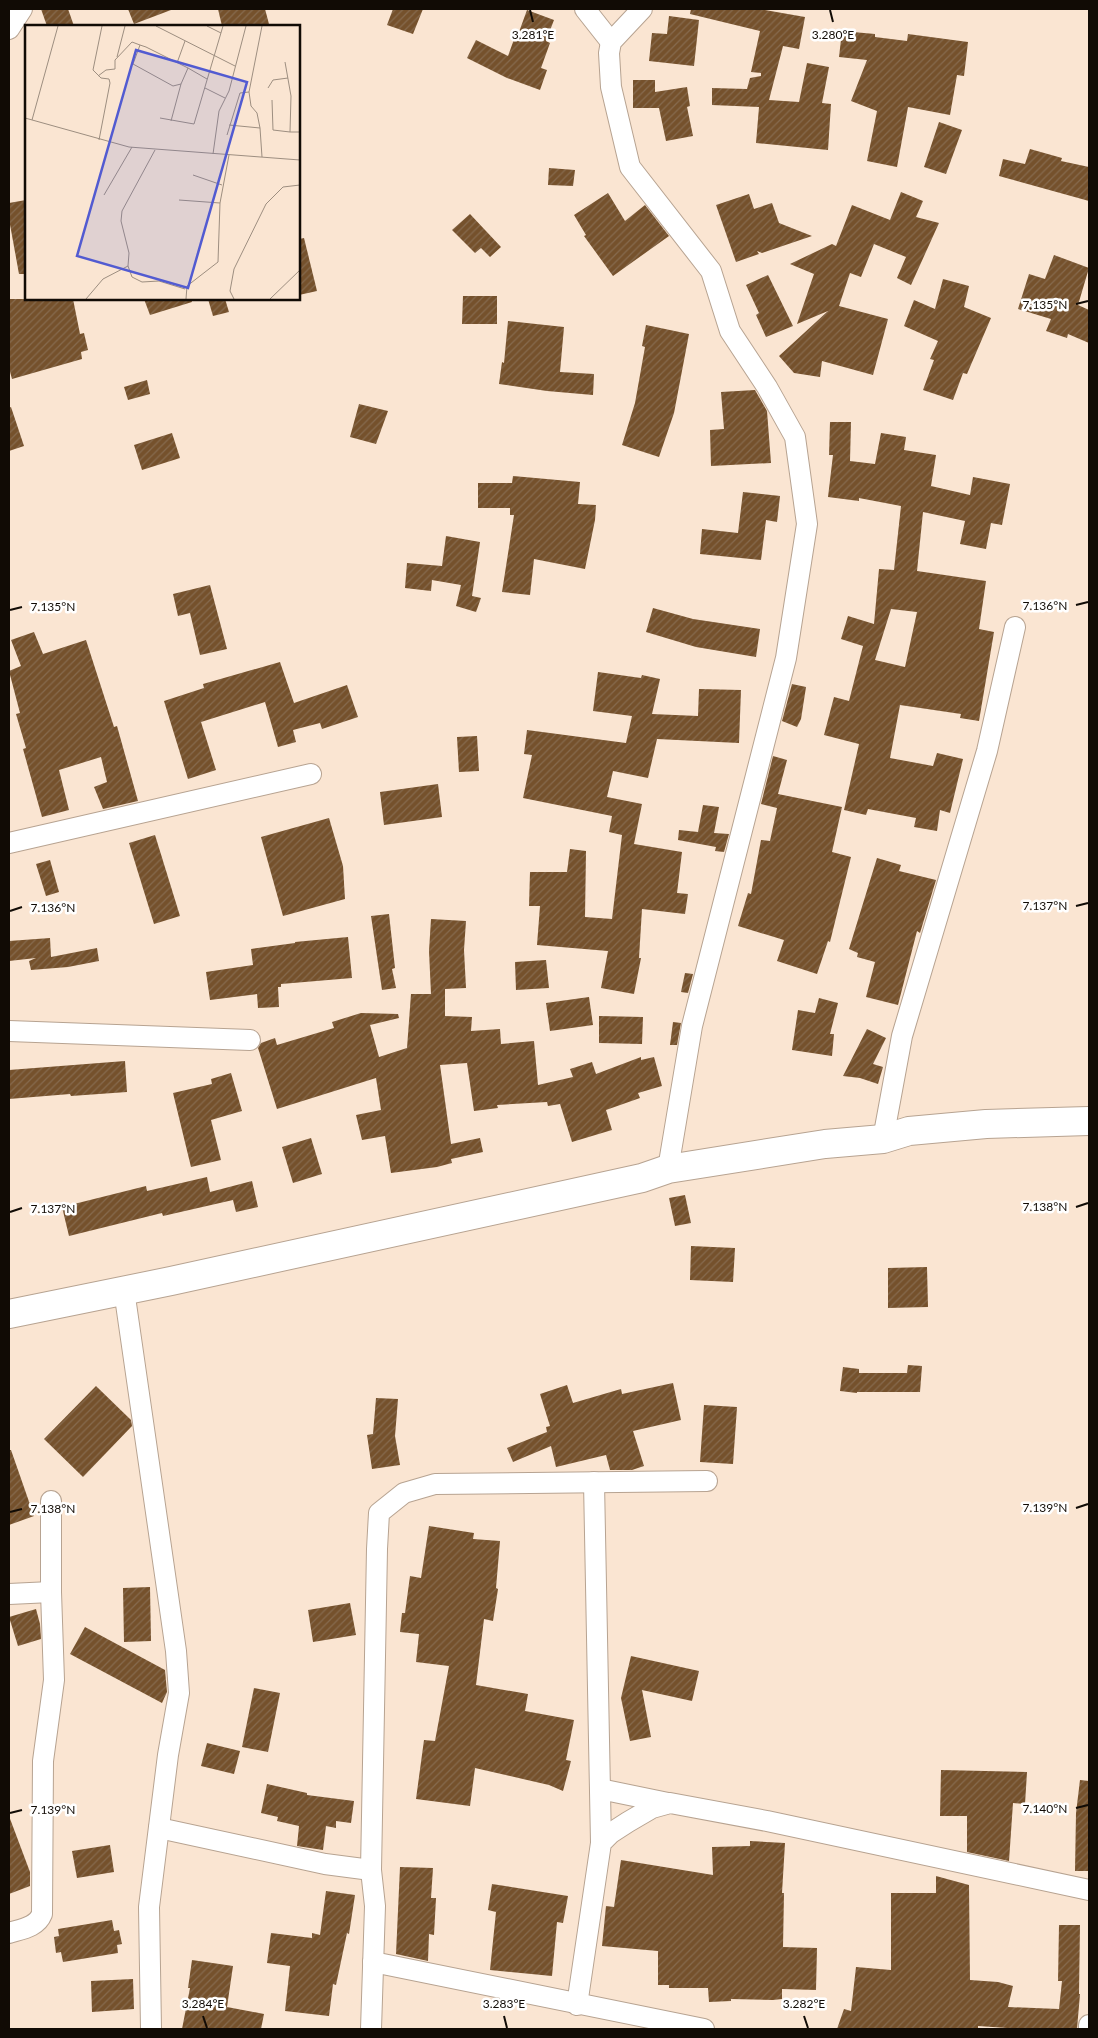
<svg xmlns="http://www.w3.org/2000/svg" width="1098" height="2038" font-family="Lato,sans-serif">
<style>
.building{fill:url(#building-hatch);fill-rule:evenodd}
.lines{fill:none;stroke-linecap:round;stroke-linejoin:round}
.street-casing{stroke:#b7a391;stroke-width:22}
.secondary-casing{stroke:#b7a391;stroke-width:30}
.street{stroke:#fff;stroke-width:20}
.secondary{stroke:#fff;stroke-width:28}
.ticks{fill:none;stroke:#110b05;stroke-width:2}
.inset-road{fill:none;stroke:#9d8e80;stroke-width:1}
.view{fill:#525bd1;fill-opacity:0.15;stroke:#525bd1;stroke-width:2.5}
.inset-edge{fill:none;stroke:#110b05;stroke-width:2.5}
.ticks-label{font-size:12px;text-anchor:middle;fill:#110b05;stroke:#fff;stroke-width:5;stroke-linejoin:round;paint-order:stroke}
</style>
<defs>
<pattern id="building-hatch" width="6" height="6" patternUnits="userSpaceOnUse" patternTransform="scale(1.25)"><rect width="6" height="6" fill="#75512c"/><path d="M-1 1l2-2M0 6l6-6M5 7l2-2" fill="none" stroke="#866a4e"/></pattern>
</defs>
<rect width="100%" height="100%" fill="#fae5d2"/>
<!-- building -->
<g class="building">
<path d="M41,9H68L74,26H47Z"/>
<path d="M128,9H170L171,10L134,24Z"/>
<path d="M218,9H265L269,24L258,26H222Z"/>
<path d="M393,9H423L413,34L387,25Z"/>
<path d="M691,9H759L805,17L799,49L783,46L769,100L799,102L807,63L829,67L822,103L831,104L828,150L756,143L759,107L712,105V88L747,89L750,78L761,76V73L751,72L760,31L690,14Z"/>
<path d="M527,10L554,20L546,41L550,43L541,68L547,70L540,90L507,78L467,58L476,40L508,56L517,31L519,32Z"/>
<path d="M669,16L699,20L694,66L649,61L652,33L667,34Z"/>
<path d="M842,31L875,34V37L907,41L908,34L968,42L964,76L957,75L950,115L908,107L897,167L867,161L877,111L851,101L867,60L839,57Z"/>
<path d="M633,80H655V92L687,87L690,106L687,107L693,136L666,141L659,108H633Z"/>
<path d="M939,122L962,130L946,174L924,167Z"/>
<path d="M1030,149L1062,158L1061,161L1089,167V201L999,176L1003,159L1025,164Z"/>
<path d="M549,168L575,170L573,186L548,185Z"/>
<path d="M901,192L923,201L916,217L939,223L911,285L897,278L906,257L874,244L861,277L850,273L839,306L888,319L873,375L822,361L820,377L794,373L779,356L828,311L797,324L814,274L790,264L832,244L836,246L852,205L890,220Z"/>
<path d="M608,193L625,221L645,205L669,236L613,276L584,236L586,235L574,215Z"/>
<path d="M749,194L754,209L772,203L779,223L812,236L762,253L757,251L759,254L736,262L716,205Z"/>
<path d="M26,200V274H19L9,219V203Z"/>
<path d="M470,214L501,247L490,257L481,248L475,253L452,230Z"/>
<path d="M304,238L317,291L299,295V239Z"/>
<path d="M1054,255L1089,268L1078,305L1089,310V343L1068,334L1067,338L1046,331L1051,319L1018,309L1029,274L1045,279Z"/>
<path d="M768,275L793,326L766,337L756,315L759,313L746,285Z"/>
<path d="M943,279L969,286L964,307L991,318L967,374L963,373L953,400L923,390L934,360L930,359L938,341L904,326L914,300L935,309Z"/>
<path d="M463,296H497V324H462Z"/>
<path d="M9,299H73L80,334L84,333L88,350L81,352L82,359L12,379L9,368Z"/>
<path d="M144,299H191L192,302L150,315Z"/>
<path d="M208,299H225L229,312L213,316Z"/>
<path d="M508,321L564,327L560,372L594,374L593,395L547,391L499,384L502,362L504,363Z"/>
<path d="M646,325L689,334L674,413L659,457L622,445L635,403L645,347L642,346Z"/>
<path d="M147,380L150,394L128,400L124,387Z"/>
<path d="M755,390L767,411L771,463L711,466L710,430L724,429L721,392Z"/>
<path d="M359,404L388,411L376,444L350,437Z"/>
<path d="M11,407L24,446L9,451V408Z"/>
<path d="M830,422H851L850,461L875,464L881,433L906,437L904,450L936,455L931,486L970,495L973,477L1010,484L1002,525L991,523L986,549L960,544L965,521L923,512L917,571L986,581L979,629L994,632L979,721L960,718L961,714L900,705L890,758L933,766L937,753L963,759L950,813L940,810L937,831L914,827L916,818L868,809L866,815L844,810L859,744L824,735L834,697L849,701L863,646L841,639L848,616L874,624L879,569L894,570L901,506L859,498V501L828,497L833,455H829ZM891,609L917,612L905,667L875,660Z"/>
<path d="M172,433L180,458L142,470L134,445Z"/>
<path d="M513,476L580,482L578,504L596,505L595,520L585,569L534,559L530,595L502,592L514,515H510V508H478V483H512Z"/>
<path d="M743,492L780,496L777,522L766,520L761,560L700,554L702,529L738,533Z"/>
<path d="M446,536L480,542L472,596L481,598L476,612L456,606L461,585L432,580L431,591L405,588L407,563L442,566Z"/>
<path d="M210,585L227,649L200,655L190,613L178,616L173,594Z"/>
<path d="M653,608L693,619L760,629L756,657L696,647L646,632Z"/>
<path d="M34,632L43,654L86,640L114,727L117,726L138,801L103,809L94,787L107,782L101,757L59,770L69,810L42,817L23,749L26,748L16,714L20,713L9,671L21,666L11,640Z"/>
<path d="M280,662L294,703L347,685L358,717L322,729L320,723L293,730L296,742L278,747L265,702L201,722L216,770L188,779L164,701L204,688L203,684Z"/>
<path d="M598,672L641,678L642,675L660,679L652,714L698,716L699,689L741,690L739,743L657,739L648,778L613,771L607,797L642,804L634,844L682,852L677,893L688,894L685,914L642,909L639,958H641L634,994L601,988L608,951L537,945L540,906H529L530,872H567L570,849L586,851L585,917L612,919L622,835L609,832L612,816L523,798L532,755L524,754L527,730L626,743L632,716L593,711Z"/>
<path d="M792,684L806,687L801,719L797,727L782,721Z"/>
<path d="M477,736L479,771L459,772L457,737Z"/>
<path d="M773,756L787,760L778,794L842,807L832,852L851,857L830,942L828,941L817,974L777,961L784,940L738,926L748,893L751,894L761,840L770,841L777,808L761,804Z"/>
<path d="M438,784L442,817L384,825L380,792Z"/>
<path d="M703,805L719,807L714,833L729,834L724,852L715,851L716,847L678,840L679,830L698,832Z"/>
<path d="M329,818L343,866L345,899L283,916L261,837Z"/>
<path d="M155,835L180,916L154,924L129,843Z"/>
<path d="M877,858L901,865L899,871L936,880L920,933L917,931L898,1005L866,997L875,962L857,957L858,953L849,949Z"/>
<path d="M50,860L59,892L46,896L36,864Z"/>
<path d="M389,914L395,968L392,969L396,988L382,990L371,916Z"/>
<path d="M431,919L466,921L464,950L466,988L445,989V1016L472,1017L471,1031L500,1029L501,1044L534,1041L538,1085L573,1077L570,1069L592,1062L596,1074L641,1057V1060L654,1057L662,1086L638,1093L640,1098L606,1110L612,1130L572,1142L560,1104L548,1106L547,1102L497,1105L498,1108L474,1111L467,1063L440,1065L451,1144L480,1138L483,1152L451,1159L452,1163L437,1167L391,1173L385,1136L362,1140L356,1115L381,1110L376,1078L277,1109L258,1048L261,1043L275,1038L277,1045L334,1028L332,1022L361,1013L398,1014L399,1018L370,1025L379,1057L407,1048L411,994H431L429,951Z"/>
<path d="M348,937L352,978L281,984V987H278L279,1007L258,1008L257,994L210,1000L206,972L253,965L251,949L295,943V942Z"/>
<path d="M50,938L51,957L97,948L99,961L68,967L31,970L29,961L36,958L9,961V941Z"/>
<path d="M546,960L549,988L516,990L515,962Z"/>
<path d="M685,973L693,974L688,993L681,992Z"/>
<path d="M589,997L593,1025L550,1031L546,1003Z"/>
<path d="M819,998L838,1003L830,1034H834L832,1056L792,1050L798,1010L815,1013Z"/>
<path d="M599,1016L643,1017L642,1044L599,1043Z"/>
<path d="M673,1022L681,1023L677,1045H670Z"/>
<path d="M867,1029L886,1038L873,1064L883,1067L878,1084L860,1078L843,1076Z"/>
<path d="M125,1061L127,1092L71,1096L70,1094L9,1099V1070Z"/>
<path d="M231,1073L242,1111L211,1120L221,1160L191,1167L173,1093L212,1084L211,1079Z"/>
<path d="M311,1138L322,1174L293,1183L282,1147Z"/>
<path d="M207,1177L210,1192L252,1181L258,1207L236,1212L233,1200L163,1216L162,1213L69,1236L62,1207L146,1186L147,1191Z"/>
<path d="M685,1195L691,1223L675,1226L669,1198Z"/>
<path d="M691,1246L735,1248L733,1282L690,1280Z"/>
<path d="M927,1267L928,1307L888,1308V1268Z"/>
<path d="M908,1365L922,1366L920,1392H857V1393L840,1391L843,1367L859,1369V1373H907Z"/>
<path d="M673,1383L681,1420L633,1431L644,1466L632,1470H610L606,1455L556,1467L551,1446L513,1462L507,1448L547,1432L546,1427L550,1426L540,1394L567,1385L573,1403L621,1389L622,1394Z"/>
<path d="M96,1386L131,1420L132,1426L83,1477L44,1439Z"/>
<path d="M376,1398L398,1399L395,1436L400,1465L372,1469L367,1435L373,1434Z"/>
<path d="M704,1405L737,1407L733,1464L700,1462Z"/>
<path d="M9,1450H11L34,1516L9,1525Z"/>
<path d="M429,1526L474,1533L473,1539L500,1541L496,1588L498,1589L493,1621L484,1619L476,1685L528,1694L525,1711L574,1720L566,1760L571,1761L563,1791L549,1785L475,1768L470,1806L416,1799L424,1740L435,1741L449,1666L416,1662L419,1634L400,1632L402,1613H405L410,1576L421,1578Z"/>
<path d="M150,1587L151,1641L124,1642L123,1588Z"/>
<path d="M350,1603L356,1635L313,1642L308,1610Z"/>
<path d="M36,1609L40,1624L41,1639L18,1646L9,1617Z"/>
<path d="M85,1627L165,1670L167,1692L162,1703L70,1654Z"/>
<path d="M631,1656L699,1671L692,1701L642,1690L651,1737L630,1741L621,1698Z"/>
<path d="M254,1688L280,1693L268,1752L242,1747Z"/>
<path d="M207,1743L240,1751L234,1774L201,1766Z"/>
<path d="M941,1770L1027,1772L1025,1804L1013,1803L1009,1861L967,1852V1816H940Z"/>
<path d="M1080,1780L1089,1781V1871H1075L1076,1813Z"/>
<path d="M267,1784L307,1793V1795L354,1801L351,1823L336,1821V1828L326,1826L323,1850L297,1846L299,1826L277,1821L278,1817L261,1813Z"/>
<path d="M9,1816L30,1872V1886L9,1894Z"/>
<path d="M750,1841L785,1843L782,1893H784L783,1947L817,1948L816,1990L782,1989V1999L773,2000L731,1999V2001L709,2002L708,1988H669V1985H658V1951L602,1946L606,1906L614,1907L621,1860L713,1875L712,1847L750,1846Z"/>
<path d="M110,1845L114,1872L77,1878L72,1851Z"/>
<path d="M400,1867L433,1868L431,1898H436L434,1935L429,1934L428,1961L396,1954Z"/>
<path d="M936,1876L969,1885L970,1980L998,1982L1013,1986L1008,2007L1059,2009L1062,1981H1058L1059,1925H1080L1079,1994H1080L1077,2029H1020L978,2026V2029H837L844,2009L851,2011L856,1967L891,1970V1893H936Z"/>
<path d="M492,1884L568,1896L563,1923L557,1922L552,1976L490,1970L496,1912L488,1910Z"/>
<path d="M326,1891L355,1895L349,1934L347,1933L336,1985L333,1984L329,2016L285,2011L290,1966L267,1963L271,1933L312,1938V1933L320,1935Z"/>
<path d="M112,1920L114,1931L119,1930L122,1944L117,1945L118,1953L63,1962L61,1952L56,1953L54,1937L59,1936L58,1929Z"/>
<path d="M192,1960L233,1966L227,2007L264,2014L261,2029H182L190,1988H188Z"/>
<path d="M133,1979L134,2009L92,2012L91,1981Z"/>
</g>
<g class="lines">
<defs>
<g id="street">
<path d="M585,9L611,42"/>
<path d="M642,9L611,42L609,53L611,87L630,167L711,271L730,331L767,387L795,437L807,524L786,658L692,1026L668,1169"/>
<path d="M9,29L22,9"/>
<path d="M9,843L311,774"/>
<path d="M9,1031L250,1040"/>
<path d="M883,1139L902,1036L987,751L1015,627"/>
<path d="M124,1290L176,1651L179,1693L168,1755L149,1907L151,2029"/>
<path d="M594,1482L601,1843"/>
<path d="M9,1594L51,1592"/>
<path d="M600,1789L668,1803"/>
<path d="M159,1828L325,1864L371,1870"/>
<path d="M9,1933C22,1929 37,1927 42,1914L43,1761L54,1680L51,1592V1501"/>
<path d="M373,1962L704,2029"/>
<path d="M577,2005L601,1843L611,1833L628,1822L652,1808L670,1803L767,1821L1089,1890"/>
<path d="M371,2029L375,1906L371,1870L377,1549L379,1513L404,1493L435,1484L707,1481"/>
<path d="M1089,2029V2025"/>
</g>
<path id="secondary" d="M9,1314L171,1281L642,1178L668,1169L825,1144L883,1139L909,1131L986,1124L1089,1121"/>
</defs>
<!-- street casing -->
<use href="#street" class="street-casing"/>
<!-- secondary casing -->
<use href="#secondary" class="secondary-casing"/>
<!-- street -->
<use href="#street" class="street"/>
<!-- secondary -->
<use href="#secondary" class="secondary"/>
</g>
<!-- ticks -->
<path class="ticks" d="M530,10L533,22M830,10L833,22M1076,304L1088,301M1076,605L1088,602M10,610L22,607M1076,906L1088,903M10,911L22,907M1076,1207L1088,1203M10,1212L22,1208M1076,1508L1088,1504M10,1512L22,1509M1076,1808L1088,1805M10,1813L22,1810M203,2016L207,2028M504,2016L507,2028M804,2016L808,2028"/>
<!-- overview -->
<g transform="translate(25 25)">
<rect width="275" height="275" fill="#fae5d2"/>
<path class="inset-road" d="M131,1L210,41M182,1L196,8M237,1L224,67L226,81L232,88L235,103L237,132M92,32L100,1M260,37L266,71L265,107H275M152,38L160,16M163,43L156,59L148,61L108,39L115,20L121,22L163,43L182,54M73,51L81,45L90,44V35L107,17L115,20M180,63L200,73M243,63L248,55L263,53M247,75L248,105L265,107M0,93L104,122L275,135M135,93L169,99L198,1M7,95L33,1M146,96L156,59M204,100L235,103M202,110L215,68L224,67M74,115L85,58L84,54L76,53L68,45L77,1M188,129L194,86L204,66L221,1M168,150L197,160M79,170L107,122M154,175L195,178M103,241L107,252L117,257L134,256L160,264M61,274L78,254L103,241L104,228L96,196L97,186L130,125M161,274L162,261L193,237L195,178L204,130M209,274L205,266L209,244L241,179L258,162L275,160M245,274L275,245"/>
<path class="view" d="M111,25L222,57L163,263L52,231Z"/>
<rect width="275" height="275" class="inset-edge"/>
</g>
<g class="ticks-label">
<text x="533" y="39">3.281°E</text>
<text x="833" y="39">3.280°E</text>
<text x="1045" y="309">7.135°N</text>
<text x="1045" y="610">7.136°N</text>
<text x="53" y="611">7.135°N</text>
<text x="1045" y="910">7.137°N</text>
<text x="53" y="912">7.136°N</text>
<text x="1045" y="1211">7.138°N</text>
<text x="53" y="1213">7.137°N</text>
<text x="1045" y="1512">7.139°N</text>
<text x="53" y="1513">7.138°N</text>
<text x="1045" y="1813">7.140°N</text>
<text x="53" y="1814">7.139°N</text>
<text x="203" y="2008">3.284°E</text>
<text x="504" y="2008">3.283°E</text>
<text x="804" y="2008">3.282°E</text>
</g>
<!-- border -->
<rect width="1098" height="2038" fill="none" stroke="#110b05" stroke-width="20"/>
</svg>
